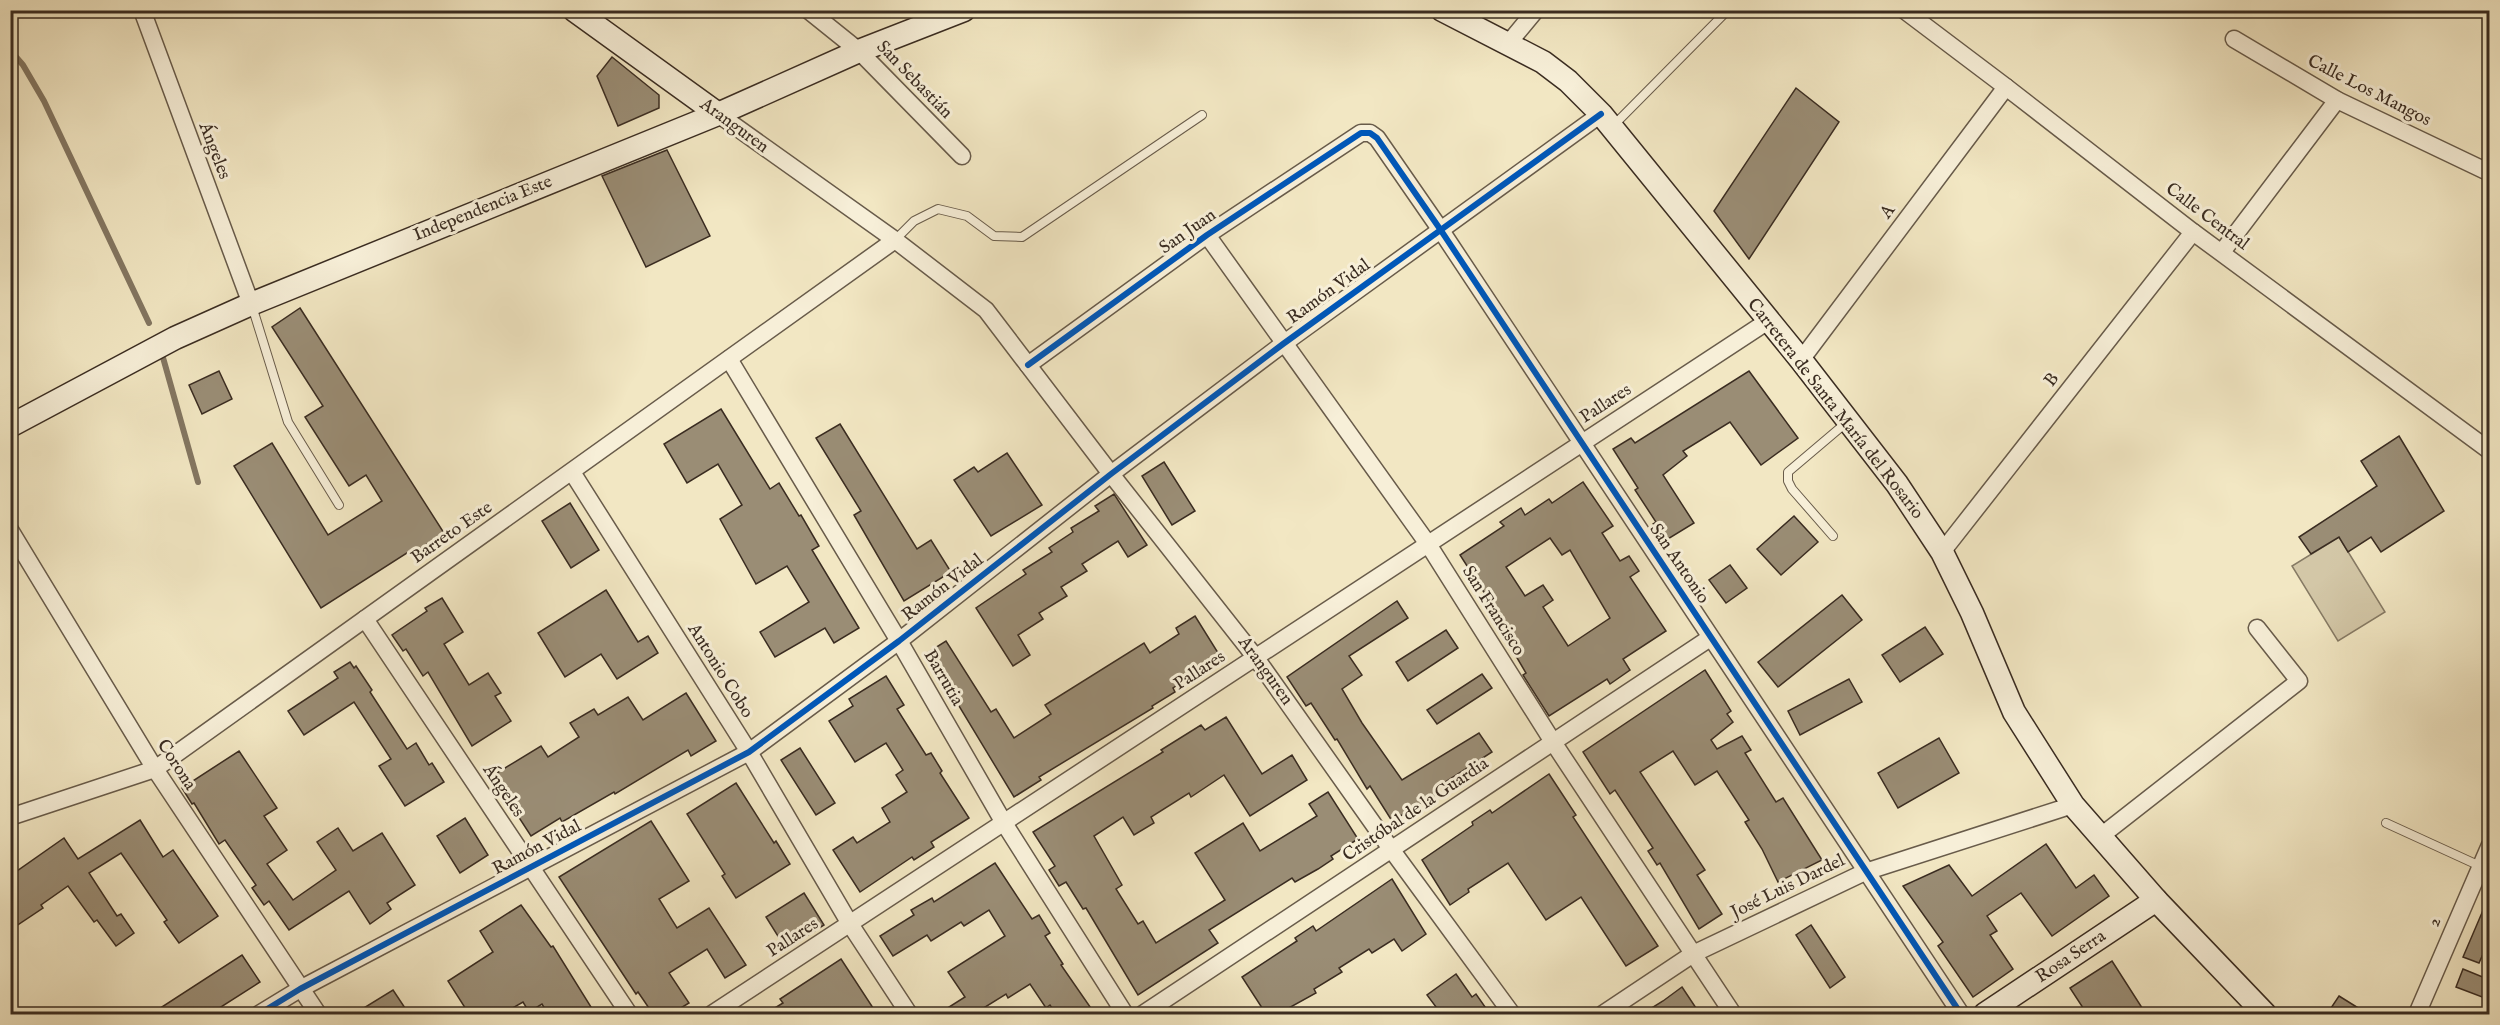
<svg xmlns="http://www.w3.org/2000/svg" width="2500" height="1025" font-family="'IM FELL English',serif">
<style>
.green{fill:#d3c7a7;stroke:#867a64;stroke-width:1.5}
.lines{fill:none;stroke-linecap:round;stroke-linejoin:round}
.stream{stroke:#837661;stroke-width:6}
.building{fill:#9a8d75;stroke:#3a2c21;stroke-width:1.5;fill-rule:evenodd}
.lane-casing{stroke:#685b4a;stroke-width:10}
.street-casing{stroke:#685b4a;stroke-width:19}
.secondary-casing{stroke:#3a2c21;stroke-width:25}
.lane{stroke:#f7efd8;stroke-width:8}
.street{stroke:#f7efd8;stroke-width:16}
.secondary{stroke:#f7efd8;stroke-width:22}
.cycleway-casing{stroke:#f7efd8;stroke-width:10}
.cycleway{stroke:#0057b8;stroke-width:6}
.labels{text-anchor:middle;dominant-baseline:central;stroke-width:6;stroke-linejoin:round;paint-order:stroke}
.street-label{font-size:18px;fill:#3a2c21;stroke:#f7efd8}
</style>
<rect width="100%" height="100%" fill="#f2e7c3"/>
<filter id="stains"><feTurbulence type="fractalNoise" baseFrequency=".00333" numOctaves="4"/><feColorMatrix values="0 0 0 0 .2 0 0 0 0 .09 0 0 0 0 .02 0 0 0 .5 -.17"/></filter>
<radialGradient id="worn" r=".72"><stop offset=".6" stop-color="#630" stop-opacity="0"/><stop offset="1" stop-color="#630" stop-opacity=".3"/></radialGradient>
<!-- green -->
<path class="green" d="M2339,537L2385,612L2338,641L2292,566Z"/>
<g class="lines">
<!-- stream -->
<g class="stream">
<path d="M10,50L23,65L44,101L149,323"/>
<path d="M162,354L198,482"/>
</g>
</g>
<!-- building -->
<g class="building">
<path d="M612,57L659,95V108L618,126L597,76Z"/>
<path d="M1796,88L1839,122L1749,259L1714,211Z"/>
<path d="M667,150L710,236L646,267L602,176Z"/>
<path d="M300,308L444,533L415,552L413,549L321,608L234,466L272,443L328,535L382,501L366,475L349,486L305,417L323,406L272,327Z"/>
<path d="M219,371L232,399L202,414L189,385Z"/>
<path d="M1749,371L1798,438L1761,465L1730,422L1683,451L1687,456L1663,475L1694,523L1663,542L1653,524L1656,522L1635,490L1638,488L1613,449L1631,438L1635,443Z"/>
<path d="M721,409L770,489L779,483L799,516L801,515L819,546L812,550L859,628L834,643L825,628L775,657L760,632L809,602L787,566L756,584L720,519L742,505L718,464L687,483L664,444Z"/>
<path d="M840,424L917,549L931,540L951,572L904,601L854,515L861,511L816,438Z"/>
<path d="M2399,436L2444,511L2381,552L2371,537L2348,552L2339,537L2311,554L2299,537L2377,486L2361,461Z"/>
<path d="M1007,453L1042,505L991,536L954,480L974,467L978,472Z"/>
<path d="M1164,462L1195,511L1172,525L1142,476Z"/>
<path d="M1583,482L1613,526L1602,533L1620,561L1629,556L1639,571L1630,577L1666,631L1623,659L1630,670L1610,684L1607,679L1549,716L1523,675L1526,673L1493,617L1498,614L1460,555L1504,526L1500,522L1521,508L1525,515L1549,499L1552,503ZM1550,538L1562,555L1570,550L1610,618L1568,646L1543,607L1553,600L1543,585L1525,596L1506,567Z"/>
<path d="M1114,494L1147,545L1128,557L1118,541L1082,564L1087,571L1061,587L1067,596L1039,613L1043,619L1018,635L1030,655L1013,666L976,608L1026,574L1023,570L1052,552L1049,548L1073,532L1071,528L1099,511L1095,506Z"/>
<path d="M570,503L599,550L571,568L542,521Z"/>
<path d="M1794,516L1818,542L1781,575L1757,549Z"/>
<path d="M1730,565L1747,588L1726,603L1709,580Z"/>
<path d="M606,590L638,642L648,636L658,653L617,679L601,654L565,677L538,633Z"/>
<path d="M1842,595L1862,620L1778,687L1758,662Z"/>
<path d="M442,598L463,632L444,644L469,685L488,673L501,693L495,696L511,721L472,746L428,672L423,676L406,649L403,651L392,635L427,611L425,608Z"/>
<path d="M1397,601L1408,618L1349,656L1362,675L1342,689L1362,723L1402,780L1479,733L1492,752L1436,788L1439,793L1392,821L1370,786L1367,789L1337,739L1335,740L1311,703L1306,706L1287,677Z"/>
<path d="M1195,616L1220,656L1173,688L1175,692L1152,706L1153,708L1039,777L1041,780L1014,797L927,653L946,641L991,712L996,709L1014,738L1051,714L1045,705L1144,643L1150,653L1179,634L1176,628Z"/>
<path d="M1925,627L1943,654L1900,682L1882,655Z"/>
<path d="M1446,630L1458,648L1408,681L1396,662Z"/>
<path d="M350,662L354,668L356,666L372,690L370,692L407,749L416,743L429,765L432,763L444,782L405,806L379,766L391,759L354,702L304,735L288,711L338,678L334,672Z"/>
<path d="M1705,670L1731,711L1727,714L1733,722L1711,740L1717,749L1742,736L1751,750L1745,753L1776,802L1783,798L1822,860L1778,882L1762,849L1745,822L1749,820L1717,771L1695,785L1673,751L1640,772L1705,870L1697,875L1722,914L1699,929L1660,863L1657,865L1648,851L1653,848L1615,790L1610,794L1583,752Z"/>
<path d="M1482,674L1492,688L1437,724L1427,710Z"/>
<path d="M886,676L904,705L897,709L926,755L931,753L942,771L940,773L969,818L931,842L934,847L914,860L912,857L860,892L833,850L853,837L857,843L890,822L882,808L907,792L896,775L903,770L886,743L855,762L829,721L853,706L849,699Z"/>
<path d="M1849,679L1862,702L1800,735L1788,711Z"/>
<path d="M686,693L716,741L691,756L688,750L615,794L614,792L562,822L560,818L531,836L492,776L541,746L548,757L579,737L570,723L594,709L598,715L628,697L643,720Z"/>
<path d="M1226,717L1262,774L1292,755L1307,780L1250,816L1224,775L1191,797L1189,793L1151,817L1154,823L1134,835L1123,817L1094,836L1122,885L1116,889L1138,924L1143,921L1156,943L1225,900L1195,853L1243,823L1260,851L1317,816L1309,804L1328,792L1358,839L1331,856L1333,859L1318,869L1295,882L1292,878L1209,930L1218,943L1138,995L1086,908L1083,909L1066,882L1059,886L1049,870L1055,866L1033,832L1163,752L1161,750L1201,725L1205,730Z"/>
<path d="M1939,738L1959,773L1898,808L1878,773Z"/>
<path d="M800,748L835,803L816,815L781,760Z"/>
<path d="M239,751L277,808L264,816L287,850L267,864L293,900L336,870L317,842L338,828L353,851L382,833L415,885L387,903L391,909L370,924L349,891L289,930L269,901L264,905L252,888L256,885L225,840L219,844L194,803L192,804L182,788Z"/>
<path d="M1549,774L1576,815L1573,817L1658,946L1626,966L1581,897L1546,920L1508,863L1468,889L1469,892L1450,905L1422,860L1473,825L1472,822L1490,810L1492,813Z"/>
<path d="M736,783L774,843L776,841L790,864L736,898L722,876L725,874L687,814Z"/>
<path d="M465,818L488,855L460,873L437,836Z"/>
<path d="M140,820L163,857L173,850L218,916L179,943L164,922L167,920L121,853L89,873L117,916L121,914L134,933L116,946L97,920L94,922L68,886L41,905L43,908L10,930V876L64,838L78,859Z"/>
<path d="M651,821L689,881L659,899L677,928L709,908L746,965L725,978L707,949L669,973L689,1003L671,1014H653L638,992L636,994L559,877Z"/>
<path d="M2046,844L2076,888L2094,875L2109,896L2052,936L2021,893L1987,916L1997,931L1990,935L2013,969L1973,997L1938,946L1943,942L1903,886L1949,865L1972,896Z"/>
<path d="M995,863L1032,919L1039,915L1050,933L1045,936L1063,964L1061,965L1095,1014H1056L1050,1005L1046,1008L1030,984L1008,998L1006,994L974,1014H938L965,997L948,972L1005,936L989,910L964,926L961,922L931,941L927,935L893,956L880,936L914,915L911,910L932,898L934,902Z"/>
<path d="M1392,879L1426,934L1402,951L1394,939L1372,953L1369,949L1339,968L1342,972L1314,989L1316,993L1278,1014H1266L1242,977L1297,941L1295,938L1313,926L1316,931Z"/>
<path d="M804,893L824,925L786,949L766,917Z"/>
<path d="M2490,894V938L2479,963L2463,957Z"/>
<path d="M521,905L551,947L553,946L591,1007L580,1014H548L542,1004L529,1012L523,1002L502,1014H469L448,981L493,952L480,931Z"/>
<path d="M1811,925L1845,977L1830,988L1796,935Z"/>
<path d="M242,955L260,982L210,1014H151Z"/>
<path d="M841,959L877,1014H765L783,1003L780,999Z"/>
<path d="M2112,961L2146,1014H2087L2070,988Z"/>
<path d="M2463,969L2490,980V1000L2456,987Z"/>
<path d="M1456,974L1472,997L1476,994L1490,1014H1447L1443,1008L1439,1011L1427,995Z"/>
<path d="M1682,987L1700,1014H1642L1663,1001Z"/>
<path d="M393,990L409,1014H354Z"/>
<path d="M2339,996L2368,1014H2327Z"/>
</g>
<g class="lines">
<defs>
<g id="lane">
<path d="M1612,127L1728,10"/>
<path d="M895,240L914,221L938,209L967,216L994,236L1022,237L1202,115"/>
<path d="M252,306L288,422L339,505"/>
<path d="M1833,536L1792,489L1788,481V472L1847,422"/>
<path d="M2386,823L2480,866"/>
</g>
<g id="street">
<path d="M142,10L251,304"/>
<path d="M808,10L859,51L962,156"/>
<path d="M1904,10L2006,87L2193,232L2490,451"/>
<path d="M2234,39L2337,100L2490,173"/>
<path d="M1507,45L1536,10"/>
<path d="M718,114L895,240L986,310L1111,474L1256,658L1391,849L1512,1014"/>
<path d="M1207,235L1428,544L1553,742L1733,1014"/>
<path d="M2222,252L2337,100"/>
<path d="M729,359L899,641L1004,823L1125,1014"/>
<path d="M1801,360L2006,87"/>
<path d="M1028,365L1207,235L1361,133H1370L1377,138L1440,229L1961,1014"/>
<path d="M572,472L749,752L850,924L909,1014"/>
<path d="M10,530L155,769L318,1014"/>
<path d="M1942,552L2193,232"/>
<path d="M365,619L629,1014"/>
<path d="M10,817L155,769L895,240"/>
<path d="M2101,836L2299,681L2257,628"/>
<path d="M259,1014L300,989L749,752L899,641L1111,474L1283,344L1601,114"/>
<path d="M712,1014L1768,321"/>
<path d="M1143,1014L1710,638"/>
<path d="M1603,1014L1693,954L1865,872L2073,805"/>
<path d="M2417,1014L2490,845"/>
</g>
<g id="secondary">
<path d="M574,10L718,114"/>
<path d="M1442,10L1543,62L1568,81L1601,114L1801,360L1897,484L1942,552L1972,613L2014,712L2073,805L2156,900L2265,1014"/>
<path d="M10,426L175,338L251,304L718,114L859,51L964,10"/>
<path d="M1985,1014L2156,900"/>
</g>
</defs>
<!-- lane casing -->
<use href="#lane" class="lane-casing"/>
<!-- street casing -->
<use href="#street" class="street-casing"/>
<!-- secondary casing -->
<use href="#secondary" class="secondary-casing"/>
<!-- lane -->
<use href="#lane" class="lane"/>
<!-- street -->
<use href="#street" class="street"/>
<!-- secondary -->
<use href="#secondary" class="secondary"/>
<defs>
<g id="cycleway">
<path d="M1028,365L1207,235L1361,133H1370L1377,138L1440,229L1961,1014"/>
<path d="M259,1014L300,989L749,752L899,641L1111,474L1283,344L1601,114"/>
</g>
</defs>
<!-- cycleway casing -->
<use href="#cycleway" class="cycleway-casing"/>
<!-- cycleway -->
<use href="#cycleway" class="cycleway"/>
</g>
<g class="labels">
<!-- street labels -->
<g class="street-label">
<text transform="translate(914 80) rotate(46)">San Sebastián</text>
<text transform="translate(2369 91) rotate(27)">Calle Los Mangos</text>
<text transform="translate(734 126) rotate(36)">Aranguren</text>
<text transform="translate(214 151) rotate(69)">Ángeles</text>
<text transform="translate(483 209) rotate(-22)">Independencia Este</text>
<text transform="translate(1888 212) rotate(-53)">A</text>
<text transform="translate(2207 217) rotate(37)">Calle Central</text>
<text transform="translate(1188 232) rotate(-35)">San Juan</text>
<text transform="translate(1329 292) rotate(-36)">Ramón Vidal</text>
<text transform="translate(2052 380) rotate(-52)">B</text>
<text transform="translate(1606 404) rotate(-33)">Pallares</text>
<text transform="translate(1835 409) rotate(52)">Carretera de Santa María del Rosario</text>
<text transform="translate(452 533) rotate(-35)">Barreto Este</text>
<text transform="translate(1679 564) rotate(56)">San Antonio</text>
<text transform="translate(943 588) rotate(-38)">Ramón Vidal</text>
<text transform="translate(1493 611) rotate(58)">San Francisco</text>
<text transform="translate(720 671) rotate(58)">Antonio Cobo</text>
<text transform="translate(1200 671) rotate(-33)">Pallares</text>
<text transform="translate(1265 671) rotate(54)">Aranguren</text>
<text transform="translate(943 678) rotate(60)">Barrutia</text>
<text transform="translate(176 765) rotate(57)">Corona</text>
<text transform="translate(503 791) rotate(56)">Ángeles</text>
<text transform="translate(1416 810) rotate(-34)">Cristóbal de la Guardia</text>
<text transform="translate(537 848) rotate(-28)">Ramón Vidal</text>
<text transform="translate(1788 887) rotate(-26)">José Luis Dardel</text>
<text transform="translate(2435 922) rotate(-67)">2</text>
<text transform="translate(793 938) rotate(-33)">Pallares</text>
<text transform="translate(2071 957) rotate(-34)">Rosa Serra</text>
</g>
</g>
<!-- margin -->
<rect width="2500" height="1025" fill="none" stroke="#f2e7c3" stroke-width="36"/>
<rect x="12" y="12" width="2476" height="1001" fill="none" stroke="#3a2c21" stroke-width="3"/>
<rect x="18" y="18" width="2464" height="989" fill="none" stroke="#3a2c21" stroke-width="1.5"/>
<rect width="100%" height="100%" filter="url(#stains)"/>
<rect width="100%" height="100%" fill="url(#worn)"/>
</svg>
